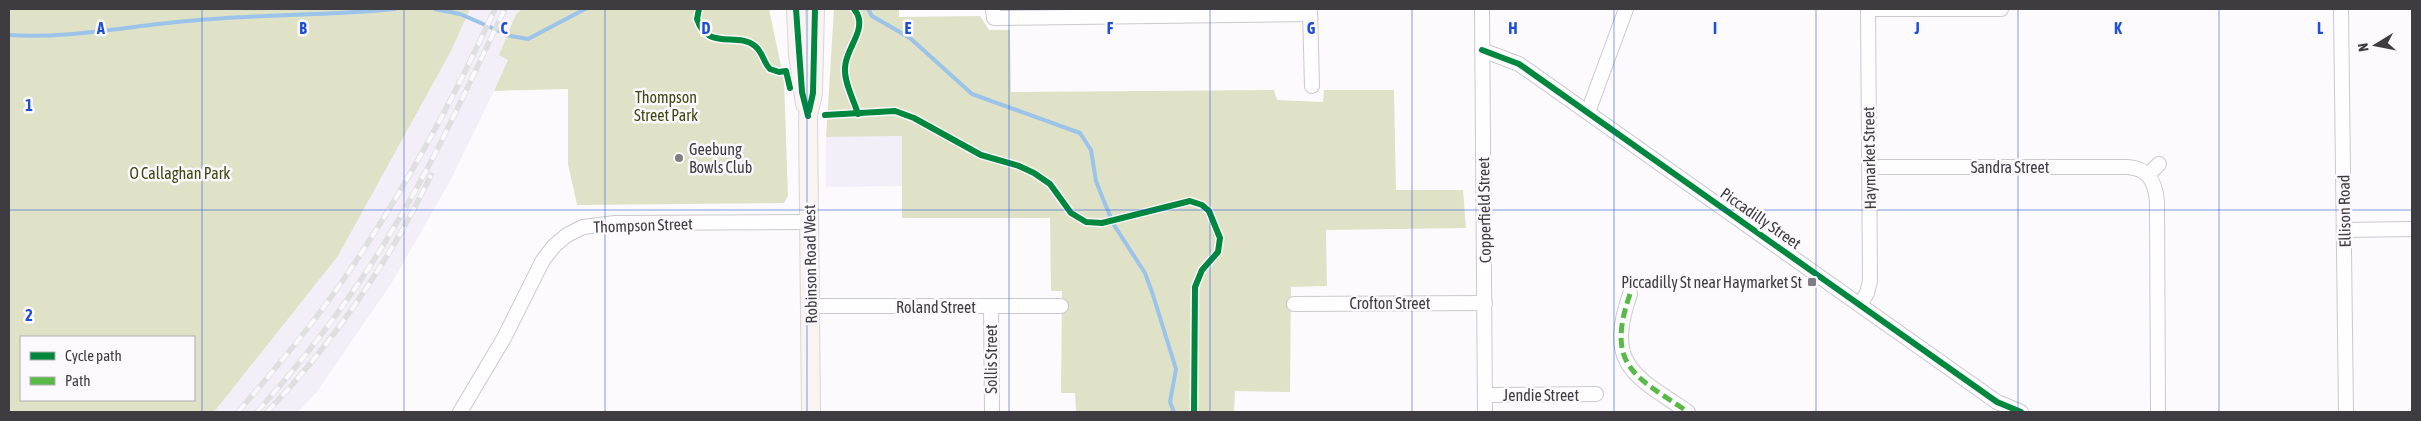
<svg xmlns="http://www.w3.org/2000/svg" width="2421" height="421" font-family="'Asap Condensed',sans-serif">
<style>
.built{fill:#f4eef8}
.green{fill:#dfe2c7;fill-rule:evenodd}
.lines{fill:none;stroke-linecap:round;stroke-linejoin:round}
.stream{stroke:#9cc3e9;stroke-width:4}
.minor-casing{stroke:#cac9cc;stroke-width:16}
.major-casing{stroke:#d8d6d8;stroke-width:20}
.minor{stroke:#fffeff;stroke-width:14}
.major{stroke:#f9f4f1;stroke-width:18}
.rail-casing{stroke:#dfdfdf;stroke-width:5.5}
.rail{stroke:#fcf9fe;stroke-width:4;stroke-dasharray:11;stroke-linecap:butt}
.quiet{stroke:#58b947;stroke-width:5;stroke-dasharray:10 5;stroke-linecap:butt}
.cycleway-casing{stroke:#fcf9fe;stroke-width:9}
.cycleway{stroke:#00873e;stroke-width:6}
.grid{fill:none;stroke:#1d4ed8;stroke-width:1;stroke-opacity:0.55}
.poi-dot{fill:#807e82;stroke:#fcf9fe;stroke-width:2}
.labels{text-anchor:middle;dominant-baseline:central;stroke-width:5;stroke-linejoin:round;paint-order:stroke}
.park-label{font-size:16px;fill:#43470e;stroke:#fcf9fe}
.poi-label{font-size:16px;fill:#3e3c40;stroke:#fcf9fe;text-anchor:start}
.street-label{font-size:16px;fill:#3e3c40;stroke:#fcf9fe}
.grid-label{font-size:16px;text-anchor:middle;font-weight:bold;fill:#1d4ed8;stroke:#fcf9fe;stroke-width:5;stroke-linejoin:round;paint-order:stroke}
</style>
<rect width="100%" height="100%" fill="#fcfafd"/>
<!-- built -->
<g class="built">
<path d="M470,9H522L516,14L500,55L509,60L494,91L449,183L391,284L316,393L298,412H214L338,256L451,51Z"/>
<path d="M902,136V186L826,187V137Z"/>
</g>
<!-- green -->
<g class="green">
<path d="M9,9H470L451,51L338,256L214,412H9ZM194,337V400H21V337Z"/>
<path d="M522,9H769L784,80L788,196L784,203L577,205L568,164V89L494,91L508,60L499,55L516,14Z"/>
<path d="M834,9H899V17L980,16L989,30H1010L1011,92L1274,90L1277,100L1323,102L1324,90H1394L1396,190H1463L1466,228L1326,230L1327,286L1291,287L1290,392L1235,391L1234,412H1076L1075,393H1061L1062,291H1051L1050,218H902V136L826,137Z"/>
</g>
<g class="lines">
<!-- stream -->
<g class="stream">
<path d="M435,9L460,14L511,36L528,39L585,9"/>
<path d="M868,9L872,16L910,38L972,94L1080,133L1091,150L1096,181L1103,199L1114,225L1145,273L1153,295L1176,369L1170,402L1174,412"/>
<path d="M9,35C68,39 128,26 187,21C256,14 326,16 395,9"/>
</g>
<defs>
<g id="minor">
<path d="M993,9L994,18L1310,14"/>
<path d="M1310,9L1312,86"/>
<path d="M1482,9L1485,412"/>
<path d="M1868,9H2001"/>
<path d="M2341,9L2346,412"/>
<path d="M1482,50L1519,64L1997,402L2021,412"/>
<path d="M1588,112L1626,9"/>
<path d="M1869,167H2127C2148,168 2155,181 2157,201L2158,412"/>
<path d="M2149,174L2159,164"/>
<path d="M2344,230L2412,229"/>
<path d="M1630,294C1605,366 1635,376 1688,412"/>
<path d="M1294,304L1485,303"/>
<path d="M1860,305L1867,293L1870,281L1868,9"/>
<path d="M810,306H1061"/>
<path d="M991,306L992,412"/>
<path d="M1485,395L1596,394"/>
<path d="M460,412L504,338L543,260L554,246L567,235L583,227L615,223L809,222"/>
</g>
<g id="major">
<path d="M796,9L798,54L805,104"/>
<path d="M811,412L808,116L813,93L815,9"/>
</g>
</defs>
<!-- minor casing -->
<use href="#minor" class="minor-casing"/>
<!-- major casing -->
<use href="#major" class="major-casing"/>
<!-- minor -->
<use href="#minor" class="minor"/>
<!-- major -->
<use href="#major" class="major"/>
<defs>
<g id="rail">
<path d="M238,412C276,368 315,322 348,273C405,189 453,100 495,9"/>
<path d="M257,412C308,355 354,295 393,229C436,159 469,83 505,9"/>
<path d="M267,412C332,345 391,259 431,175"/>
</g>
</defs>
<!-- rail casing -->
<use href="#rail" class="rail-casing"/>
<!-- rail -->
<use href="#rail" class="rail"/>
<!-- quiet -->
<path class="quiet" d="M1630,294C1605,366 1635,376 1688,412"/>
<defs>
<g id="cycleway">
<path d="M699,9L697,19C708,52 737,31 755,46C763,52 763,62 770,69L779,72L786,71L790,88"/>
<path d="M796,9L802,92L808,116"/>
<path d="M854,9C870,28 845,48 845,68C844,83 854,100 858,114"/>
<path d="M1482,50L1519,64L1997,402L2021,412"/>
<path d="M809,111L813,93L815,9"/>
<path d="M825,115L895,111L914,118L981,155L1019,166L1034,173L1050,184L1071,213L1086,222L1102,223L1190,201L1202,205L1209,211L1220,238L1218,252L1202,270L1195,287L1194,412"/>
</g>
</defs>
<!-- cycleway casing -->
<use href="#cycleway" class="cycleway-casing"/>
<!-- cycleway -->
<use href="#cycleway" class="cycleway"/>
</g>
<!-- grid -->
<path class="grid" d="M202,9V412M404,9V412M605,9V412M807,9V412M1009,9V412M1210,9V412M1412,9V412M1614,9V412M1816,9V412M2018,9V412M2219,9V412M9,210H2412"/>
<!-- markers -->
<g class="poi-dot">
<circle cx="679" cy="158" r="5"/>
<rect x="1807" y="277" width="10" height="10" rx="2.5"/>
</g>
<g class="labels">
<!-- park labels -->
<g class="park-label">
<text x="666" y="97">Thompson<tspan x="666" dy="18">Street Park</tspan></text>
<text x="180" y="173">O Callaghan Park</text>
</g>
<!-- poi labels -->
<g class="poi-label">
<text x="689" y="149">Geebung<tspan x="689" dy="18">Bowls Club</tspan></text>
<text x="1802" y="282" text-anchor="end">Piccadilly St near Haymarket St</text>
</g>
<!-- street labels -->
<g class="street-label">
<text transform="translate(1869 158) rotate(-91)">Haymarket Street</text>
<text x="2010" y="167">Sandra Street</text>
<text transform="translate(1484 210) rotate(-91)">Copperfield Street</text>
<text transform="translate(2344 211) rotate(-91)">Ellison Road</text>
<text transform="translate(1761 218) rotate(35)">Piccadilly Street</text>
<text transform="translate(643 225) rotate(-2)">Thompson Street</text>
<text transform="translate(810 264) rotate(-91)">Robinson Road West</text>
<text x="1390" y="303">Crofton Street</text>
<text x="936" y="307">Roland Street</text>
<text transform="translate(991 359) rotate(-90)">Sollis Street</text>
<text x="1541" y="395">Jendie Street</text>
</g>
</g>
<g class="grid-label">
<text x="101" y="34">A</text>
<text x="303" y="34">B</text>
<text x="504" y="34">C</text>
<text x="706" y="34">D</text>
<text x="908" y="34">E</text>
<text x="1110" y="34">F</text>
<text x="1311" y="34">G</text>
<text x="1513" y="34">H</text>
<text x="1715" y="34">I</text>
<text x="1917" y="34">J</text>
<text x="2118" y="34">K</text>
<text x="2320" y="34">L</text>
<text x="29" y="111">1</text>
<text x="29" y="321">2</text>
</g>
<!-- border -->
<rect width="2421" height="421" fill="none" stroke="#3e3c40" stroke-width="20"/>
<!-- legend -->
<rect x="20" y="336" width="175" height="65" fill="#fcf9fe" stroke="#b0adb2"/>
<rect x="30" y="352" width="25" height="8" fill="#00873e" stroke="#b0adb2"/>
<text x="65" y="361" font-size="15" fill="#3e3c40">Cycle path</text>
<rect x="30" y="377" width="25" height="8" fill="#58b947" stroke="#b0adb2"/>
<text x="65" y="386" font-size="15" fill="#3e3c40">Path</text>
<!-- north arrow -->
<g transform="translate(2376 45) rotate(260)" stroke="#fcf9fe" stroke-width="4" paint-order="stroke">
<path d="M0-4L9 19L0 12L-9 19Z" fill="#3e3c40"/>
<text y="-8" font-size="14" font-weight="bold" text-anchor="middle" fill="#3e3c40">N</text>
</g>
</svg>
